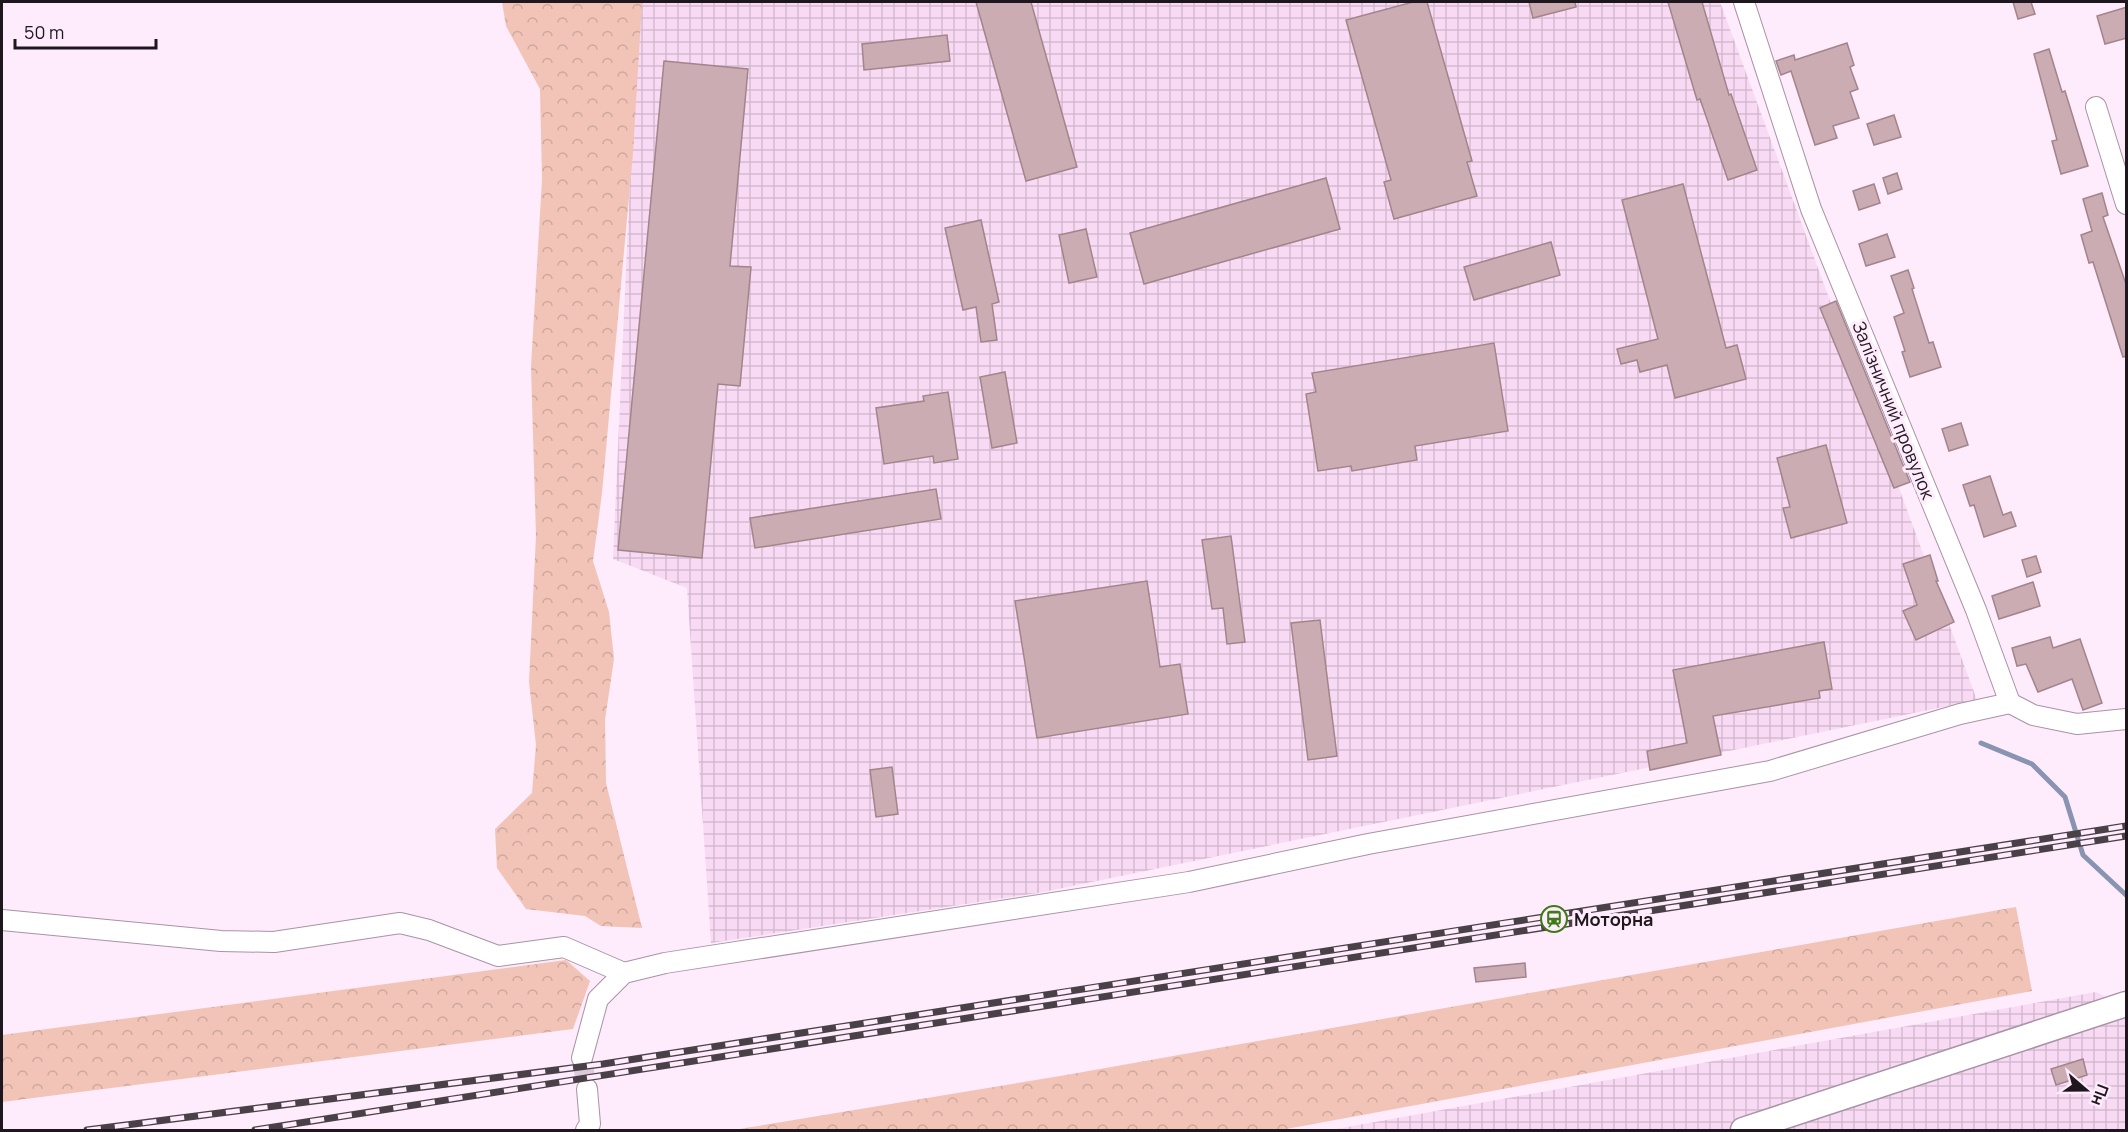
<svg xmlns="http://www.w3.org/2000/svg" width="2128" height="1132" font-family="Manrope,sans-serif">
<style>
.industrial{fill:url(#industrial-grid)}
.forest{fill:url(#forest-crowns)}
.lines{fill:none;stroke-linecap:round;stroke-linejoin:round}
.stream{stroke:#8894b0;stroke-width:5}
.building{fill:#ccacb3;stroke:#a2848b;stroke-width:1.5}
.minor-tunnel{stroke:#ddcbda;stroke-width:20;stroke-dasharray:20 10;stroke-linecap:butt}
.minor-casing{stroke:#a993a7;stroke-width:22}
.major-casing{stroke:#a993a7;stroke-width:27}
.minor{stroke:#fff;stroke-width:20}
.major{stroke:#fff;stroke-width:24}
.rail-casing{stroke:#4a4048;stroke-width:7}
.rail{stroke:#feebfb;stroke-width:4.5;stroke-dasharray:14;stroke-linecap:butt}
.labels{text-anchor:middle;dominant-baseline:central;stroke-width:6;stroke-linejoin:round;paint-order:stroke}
.street-label{font-size:18px;fill:#1f171e;stroke:#feebfb}
.poi-label{font-size:18px;font-weight:bold;fill:#1f171e;stroke:#feebfb;text-anchor:start}
</style>
<defs>
<pattern id="industrial-grid" width="8" height="8" patternUnits="userSpaceOnUse" patternTransform="scale(1.5)"><rect width="8" height="8" fill="#f8daf4"/><path d="M0 4h8M4 0v8" fill="none" stroke="#d4bad1"/></pattern>
<pattern id="forest-crowns" width="20" height="18" patternUnits="userSpaceOnUse" patternTransform="scale(1.5)"><rect width="20" height="18" fill="#f1c4b7"/><path d="M2 6a3 3 0 1 1 6 0M12 15a3 3 0 1 1 6 0" fill="none" stroke="#cea89d"/></pattern>
</defs>
<rect width="100%" height="100%" fill="#feebfb"/>
<!-- industrial -->
<g class="industrial">
<path d="M638,2H1720L1977,700L1038,893L711,943L687,588L613,559Z"/>
<path d="M2096,992L2126,1007V1130H1331Z"/>
</g>
<!-- forest -->
<g class="forest">
<path d="M502,2H642L633,153L602,493L593,561L609,612L614,659L605,720L606,783L642,928L601,926L585,916L526,909L497,868L495,829L532,793L536,745L529,682L536,536L531,367L542,180L540,89L506,26Z"/>
<path d="M2016,907L2032,991L1281,1130H733L1066,1075Z"/>
<path d="M566,960L590,981L573,1029L2,1102V1035Z"/>
</g>
<g class="lines">
<!-- stream -->
<path class="stream" d="M1981,743L2032,764L2065,797L2083,855L2126,895"/>
</g>
<!-- building -->
<g class="building">
<path d="M976,2H1031L1077,167L1026,181Z"/>
<path d="M1413,2H1427L1472,161L1467,162L1477,196L1394,219L1384,182L1391,180L1346,20Z"/>
<path d="M1529,2H1575L1576,7L1533,18Z"/>
<path d="M1668,2H1702L1729,95L1731,94L1757,170L1728,180L1700,99L1697,100Z"/>
<path d="M2013,2H2031L2035,14L2018,19Z"/>
<path d="M2127,7V38L2105,44L2097,16Z"/>
<path d="M947,35L950,61L864,70L862,44Z"/>
<path d="M1847,43L1854,65L1850,67L1858,89L1850,92L1859,118L1833,126L1837,138L1815,145L1791,71L1781,75L1776,61L1794,55L1795,60Z"/>
<path d="M2049,49L2062,92L2065,91L2088,166L2061,174L2052,141L2057,140L2034,54Z"/>
<path d="M664,61L748,69L730,266L751,267L740,386L718,384L702,558L618,550Z"/>
<path d="M1894,115L1901,137L1874,145L1867,124Z"/>
<path d="M1897,173L1902,189L1888,194L1883,178Z"/>
<path d="M1326,178L1340,229L1144,284L1130,233Z"/>
<path d="M1683,184L1726,348L1737,345L1746,379L1675,398L1667,365L1640,372L1637,360L1621,364L1617,349L1658,339L1622,200Z"/>
<path d="M1874,184L1880,203L1859,210L1853,191Z"/>
<path d="M2102,193L2108,215L2103,217L2127,287V356L2123,357L2093,262L2089,263L2081,235L2092,231L2083,199Z"/>
<path d="M981,220L999,302L992,304L997,340L981,342L976,307L963,310L945,228Z"/>
<path d="M1086,229L1097,277L1069,283L1059,235Z"/>
<path d="M1887,234L1895,257L1866,266L1859,244Z"/>
<path d="M1551,242L1560,275L1474,300L1464,267Z"/>
<path d="M1908,270L1914,288L1912,289L1929,343L1933,342L1941,367L1910,377L1902,352L1905,351L1894,317L1904,313L1891,276Z"/>
<path d="M1836,301L1910,482L1894,488L1820,308Z"/>
<path d="M1494,343L1508,431L1415,446L1417,460L1352,471L1351,466L1318,471L1306,394L1316,392L1312,373Z"/>
<path d="M1005,372L1017,443L992,448L980,377Z"/>
<path d="M948,392L958,459L934,463L933,456L884,464L876,408L924,401L923,396Z"/>
<path d="M1961,423L1968,445L1949,451L1942,429Z"/>
<path d="M1826,445L1847,523L1791,538L1783,508L1790,507L1777,458Z"/>
<path d="M1990,476L2003,515L2011,512L2016,526L1984,537L1974,505L1970,506L1963,485Z"/>
<path d="M936,489L941,519L755,548L750,518Z"/>
<path d="M1231,536L1245,642L1227,644L1223,608L1212,609L1202,540Z"/>
<path d="M1930,555L1938,581H1936L1954,622L1916,640L1903,611L1917,605L1903,564Z"/>
<path d="M2036,556L2041,572L2027,577L2022,560Z"/>
<path d="M1147,581L1160,667L1180,664L1188,714L1037,738L1015,601Z"/>
<path d="M2033,582L2040,606L1999,619L1992,596Z"/>
<path d="M1320,620L1337,756L1308,760L1291,623Z"/>
<path d="M2050,637L2053,648L2080,639L2102,703L2083,710L2072,679L2038,692L2026,664L2017,666L2012,648Z"/>
<path d="M1824,642L1832,689L1819,691L1820,698L1713,716L1721,755L1650,770L1647,751L1687,743L1673,670Z"/>
<path d="M892,767L898,814L876,817L870,770Z"/>
<path d="M1525,963L1526,977L1476,982L1474,968Z"/>
<path d="M2083,1059L2087,1075L2056,1085L2051,1069Z"/>
</g>
<g class="lines">
<!-- minor-tunnel -->
<path class="minor-tunnel" d="M582,1058L587,1089"/>
<defs>
<g id="minor">
<path d="M1744,2L1811,209L1976,610L2010,703L2033,715L2077,724L2126,719"/>
<path d="M2096,107L2126,204"/>
<path d="M2,920L221,941L274,942L400,923L429,930L498,956L564,947L624,973"/>
<path d="M582,1058L598,999L624,973L665,963L1189,882L1368,844L1770,771L1960,714L2010,703"/>
<path d="M586,1130L590,1124L587,1089"/>
</g>
<path id="major" d="M1743,1130L2126,1004"/>
</defs>
<!-- minor casing -->
<use href="#minor" class="minor-casing"/>
<!-- major casing -->
<use href="#major" class="major-casing"/>
<!-- minor -->
<use href="#minor" class="minor"/>
<!-- major -->
<use href="#major" class="major"/>
<defs>
<g id="rail">
<path d="M87,1130L603,1064L2126,826"/>
<path d="M255,1130L2126,836"/>
</g>
</defs>
<!-- rail casing -->
<use href="#rail" class="rail-casing"/>
<!-- rail -->
<use href="#rail" class="rail"/>
</g>
<!-- icons -->
<defs>
<symbol id="station-ring" viewBox="-11 -11 22 22"><circle r="9.5" fill="#feebfb" stroke="#3e7b16" stroke-width="1.5"/><path d="M-3-6H3Q5-6 5-4V2Q5 4 3 4L4.5 6H3L1.5 4h-3L-3 6H-4.5L-3 4Q-5 4-5 2V-4Q-5-6-3-6ZM-3.5-4v3h7v-3ZM-3.5 1v1.5H-2V1ZM2 1v1.5H3.5V1Z" fill="#3e7b16"/></symbol>
</defs>
<g fill-rule="evenodd">
<use href="#station-ring" x="1539" y="904" width="30" height="30"/>
</g>
<g class="labels">
<!-- street labels -->
<g class="street-label">
<text transform="translate(1894 410) rotate(68)">Залізничний провулок</text>
</g>
<!-- poi labels -->
<g class="poi-label">
<text x="1574" y="919">Моторна</text>
</g>
</g>
<!-- border -->
<rect width="2128" height="1132" fill="none" stroke="#1f171e" stroke-width="6"/>
<!-- north arrow -->
<g transform="translate(2086 1090) rotate(110)" stroke="#feebfb" stroke-width="4.5" paint-order="stroke">
<path d="M0-4.5L10 22L0 15L-10 22Z" fill="#1f171e"/>
<text y="-9" font-size="16" font-weight="bold" text-anchor="middle" fill="#1f171e">Пн</text>
</g>
<!-- scale -->
<path d="M15 39v9h141v-9" fill="none" stroke="#1f171e" stroke-width="3"/>
<text x="24" y="39" font-size="18" fill="#1f171e" stroke="#feebfb" stroke-width="4.5" paint-order="stroke">50 m</text>
</svg>
